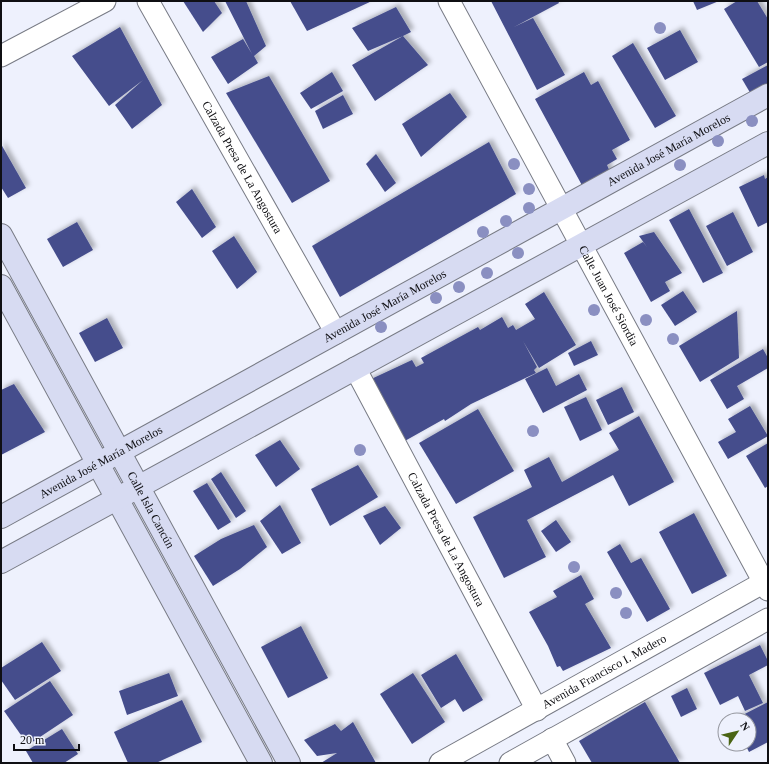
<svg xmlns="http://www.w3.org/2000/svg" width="769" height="764" font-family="Georgia,serif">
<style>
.building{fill:#454d8c;filter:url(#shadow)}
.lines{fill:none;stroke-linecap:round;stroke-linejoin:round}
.street-casing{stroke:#787b85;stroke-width:23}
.secondary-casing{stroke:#787b85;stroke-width:24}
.street{stroke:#fff;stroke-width:21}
.secondary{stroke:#d7dbf2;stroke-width:22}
.tree{fill:#8a8fc1}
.labels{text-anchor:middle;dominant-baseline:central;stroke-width:4;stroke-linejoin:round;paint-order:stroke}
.street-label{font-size:12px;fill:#0f0f13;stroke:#eef1fd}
</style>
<defs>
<filter id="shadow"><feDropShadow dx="3.5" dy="-3.5" stdDeviation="2" flood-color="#0004"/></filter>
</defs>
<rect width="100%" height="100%" fill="#eef1fd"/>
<!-- building -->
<g class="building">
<path d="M183,1H214L222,13L203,32Z"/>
<path d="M225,1H246L266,46L254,56L258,63L228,84L211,57L243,39L252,54Z"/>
<path d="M290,1H372L307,31Z"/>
<path d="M491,1H558L559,3L514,27L533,18L565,75L537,90Z"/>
<path d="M693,1H719L697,10Z"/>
<path d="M737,1H757L768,19V62L759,67L724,9Z"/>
<path d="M396,7L411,32L403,36L428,65L375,101L352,65L403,36L368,51L352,28Z"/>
<path d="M120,27L162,105L132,129L115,105L143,80L109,106L72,56Z"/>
<path d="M680,30L698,62L665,80L647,48Z"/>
<path d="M633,43L676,116L655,128L612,56Z"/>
<path d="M768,65V88L752,96L742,79Z"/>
<path d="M332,72L343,91L311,109L300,93Z"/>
<path d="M584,72L591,85L598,81L630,140L612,150L617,159L607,165L611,174L584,189L535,99Z"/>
<path d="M269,76L330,181L292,203L226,93Z"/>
<path d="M450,93L467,117L421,157L402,124Z"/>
<path d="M343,95L353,114L323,129L315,111Z"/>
<path d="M489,142L516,194L340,297L312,246Z"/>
<path d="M1,144L26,188L8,198L1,187Z"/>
<path d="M376,154L396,183L385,192L366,164Z"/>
<path d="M764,175L765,179L768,177V222L758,227L739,187Z"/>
<path d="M192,189L216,227L202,238L176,202Z"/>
<path d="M689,209L723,273L703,283L669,220Z"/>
<path d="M733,212L753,252L727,266L706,226Z"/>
<path d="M77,222L93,250L63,267L47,239Z"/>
<path d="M654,232L682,273L665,282L670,291L651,302L624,253L643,242L647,247L639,236Z"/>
<path d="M234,236L257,272L237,289L212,251Z"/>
<path d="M683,291L697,312L675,326L661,305Z"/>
<path d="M544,292L576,345L539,368L523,341L537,367L534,370L536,373L471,404L445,421L444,419L403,442L367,381L412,360L416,367L424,363L421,358L478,327L480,330L502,317L508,328L513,325L516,330L535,319L525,304Z"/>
<path d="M737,311L739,358L700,382L679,346Z"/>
<path d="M107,318L123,348L95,362L79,333Z"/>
<path d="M591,341L598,355L574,366L568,353Z"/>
<path d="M763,349L768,358V368L737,386L744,399L727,409L710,380Z"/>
<path d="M547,368L556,386L579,374L587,390L543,413L525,379Z"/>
<path d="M14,384L45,432L1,455V390Z"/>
<path d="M622,387L634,412L608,425L596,400Z"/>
<path d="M586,397L602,430L580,441L564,407Z"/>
<path d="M750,406L768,436L728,459L718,442L736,432L728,419Z"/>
<path d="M478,409L514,471L456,504L419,443Z"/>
<path d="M639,416L674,482L629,506L613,475L527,520L546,557L504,578L473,517L532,487L524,470L549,457L562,482L619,450L609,433Z"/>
<path d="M280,440L300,469L276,487L255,455Z"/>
<path d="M768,443V486L765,488L746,456Z"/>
<path d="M358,465L378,497L330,526L311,489Z"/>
<path d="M221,472L246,511L236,518L211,479Z"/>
<path d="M207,483L231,522L218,530L193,491Z"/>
<path d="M280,505L301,543L282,554L260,521Z"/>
<path d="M385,506L401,528L380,545L363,516Z"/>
<path d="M694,513L727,576L692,594L659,532Z"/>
<path d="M556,520L571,542L556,552L541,531Z"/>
<path d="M254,525L267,547L240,569L213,586L194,556L221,539Z"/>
<path d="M620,544L631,563L641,558L670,609L647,622L607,552Z"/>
<path d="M581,575L594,599L585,604L611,648L563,671L560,666L557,667L548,646L529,612L557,597L553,591Z"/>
<path d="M301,626L328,678L288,698L261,647Z"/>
<path d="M42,642L61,671L15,700L1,680V668Z"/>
<path d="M760,645L768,661V665L749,675L763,703L745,711L738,696L720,705L704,673Z"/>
<path d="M456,654L483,700L463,712L455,699L441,708L421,675Z"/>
<path d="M169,673L178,696L127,715L119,691Z"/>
<path d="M413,673L445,722L412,744L380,694Z"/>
<path d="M50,681L73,715L28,745L4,711Z"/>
<path d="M687,688L697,709L681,717L671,696Z"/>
<path d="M182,700L202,742L156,763H128L114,732Z"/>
<path d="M645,702L680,763H592L579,741Z"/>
<path d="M768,702V742L749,752L745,744H749V720H733Z"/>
<path d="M353,722L376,763H321L337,753L317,756L304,740L335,724L341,731Z"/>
<path d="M62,729L78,754L64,763H33L26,751Z"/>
</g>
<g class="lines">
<defs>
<g id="street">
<path id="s1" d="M148,1L336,333"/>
<path id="s2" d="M449,1L768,590"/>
<path d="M1,56L105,1"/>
<path id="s3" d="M355,368L537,710"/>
<path d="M552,739L565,763"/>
<path id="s4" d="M440,763L768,580"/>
<path d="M510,763L768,619"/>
</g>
<g id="secondary">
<path id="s5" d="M1,235L289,763"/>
<path d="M1,286L261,763"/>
<path id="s6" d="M1,517L768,95"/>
<path d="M1,562L768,143"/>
</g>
</defs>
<!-- street casing -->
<use href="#street" class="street-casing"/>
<!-- secondary casing -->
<use href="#secondary" class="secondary-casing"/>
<!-- street -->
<use href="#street" class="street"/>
<!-- secondary -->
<use href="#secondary" class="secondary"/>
</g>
<!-- trees -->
<g class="tree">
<circle cx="660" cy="28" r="6"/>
<circle cx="752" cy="121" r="6"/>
<circle cx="718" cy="141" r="6"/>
<circle cx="514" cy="164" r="6"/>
<circle cx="680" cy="165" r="6"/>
<circle cx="529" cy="189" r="6"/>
<circle cx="529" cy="208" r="6"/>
<circle cx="506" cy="221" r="6"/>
<circle cx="483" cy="232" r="6"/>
<circle cx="518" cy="253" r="6"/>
<circle cx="487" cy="273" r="6"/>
<circle cx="459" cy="287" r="6"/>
<circle cx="436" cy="298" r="6"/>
<circle cx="594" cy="310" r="6"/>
<circle cx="646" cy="320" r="6"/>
<circle cx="381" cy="327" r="6"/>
<circle cx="673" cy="339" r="6"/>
<circle cx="533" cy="431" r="6"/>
<circle cx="360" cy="450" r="6"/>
<circle cx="574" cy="567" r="6"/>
<circle cx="616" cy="593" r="6"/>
<circle cx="626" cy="613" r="6"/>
</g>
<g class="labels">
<!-- street labels -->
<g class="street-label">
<text stroke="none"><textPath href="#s6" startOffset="762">Avenida José María Morelos</textPath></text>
<text stroke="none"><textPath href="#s1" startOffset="191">Calzada Presa de La Angostura</textPath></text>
<text stroke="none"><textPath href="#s2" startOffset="335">Calle Juan José Siordia</textPath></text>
<text stroke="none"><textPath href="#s6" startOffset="438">Avenida José María Morelos</textPath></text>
<text stroke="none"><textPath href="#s6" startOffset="114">Avenida José María Morelos</textPath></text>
<text stroke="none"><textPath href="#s5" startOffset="313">Calle Isla Cancún</textPath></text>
<text stroke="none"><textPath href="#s3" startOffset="194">Calzada Presa de La Angostura</textPath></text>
<text stroke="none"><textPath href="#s4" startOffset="188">Avenida Francisco I. Madero</textPath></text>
</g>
</g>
<!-- border -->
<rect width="769" height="764" fill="none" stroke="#0f0f13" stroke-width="4"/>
<!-- north arrow -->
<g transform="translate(737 732) rotate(55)"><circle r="19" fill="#eef1fd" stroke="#95979f"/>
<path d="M0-3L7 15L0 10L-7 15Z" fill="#4a6414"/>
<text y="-6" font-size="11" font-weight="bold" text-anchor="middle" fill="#0f0f13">N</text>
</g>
<!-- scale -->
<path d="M14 744v6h65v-6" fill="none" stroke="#0f0f13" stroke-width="2"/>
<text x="20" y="744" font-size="12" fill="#0f0f13" stroke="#eef1fd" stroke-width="3" paint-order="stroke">20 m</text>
</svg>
